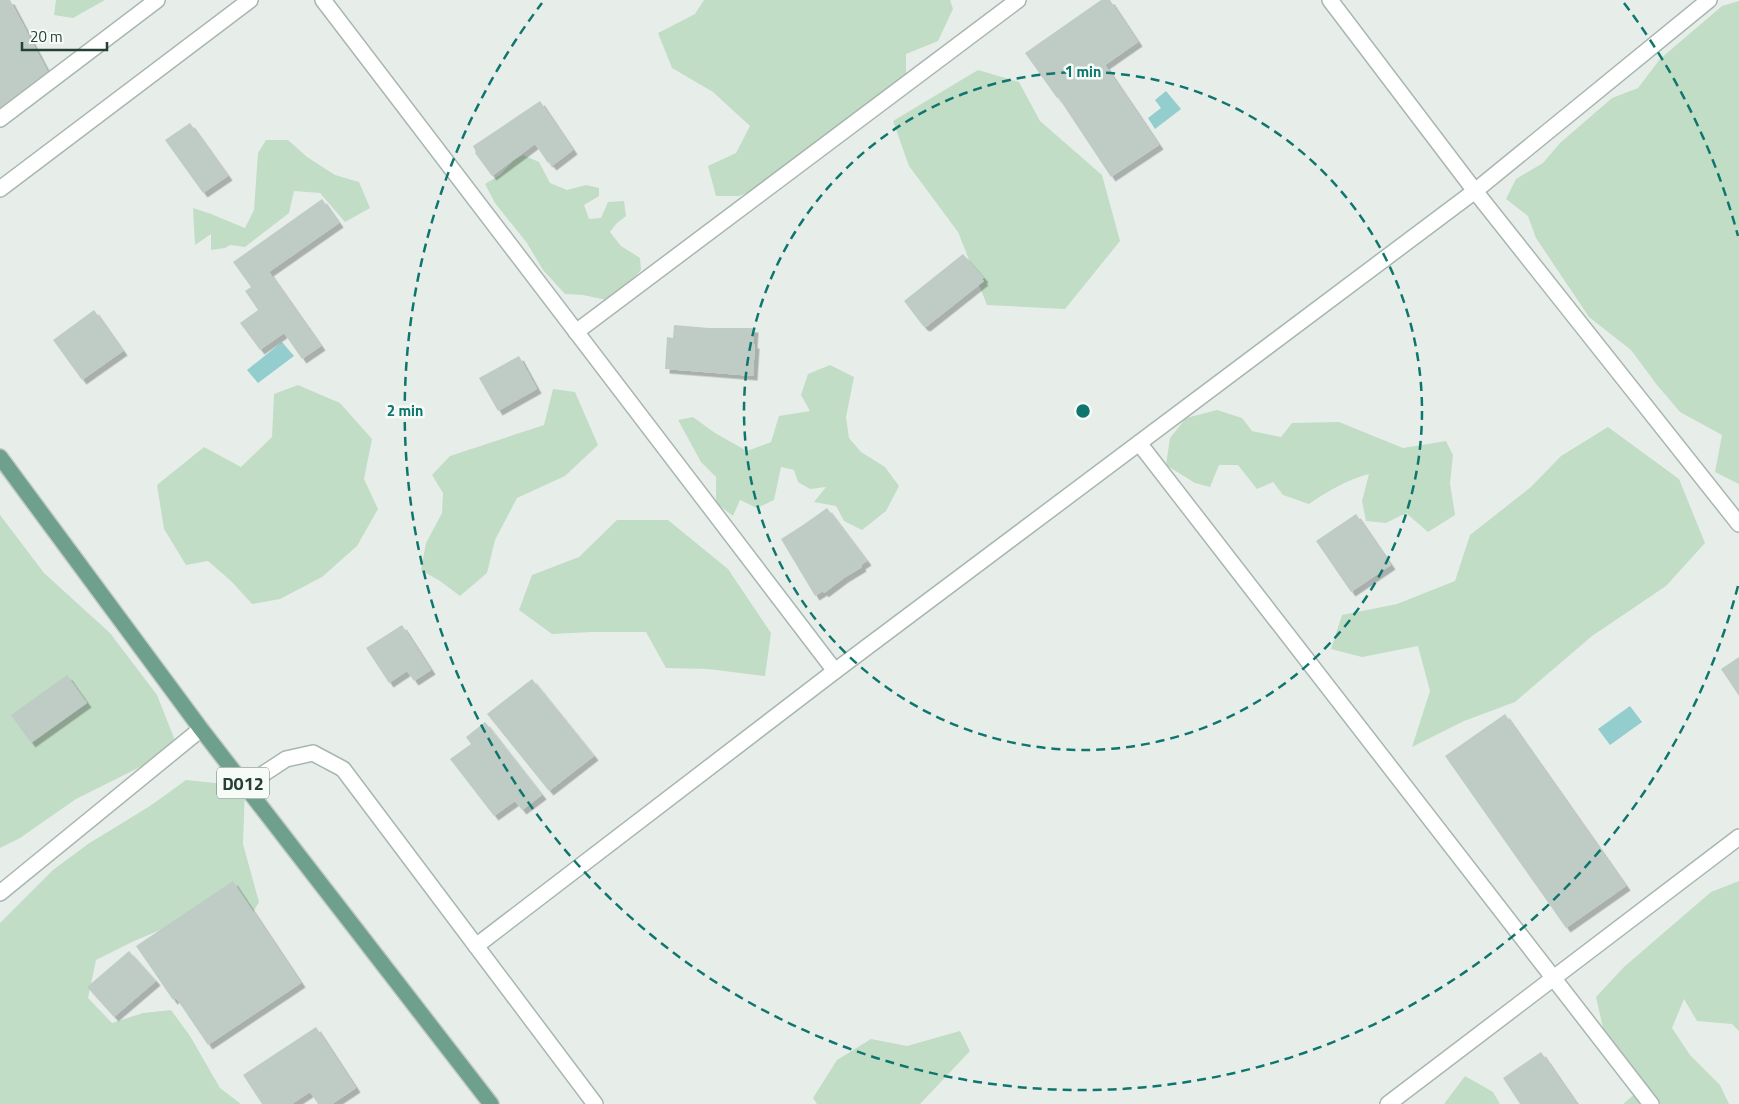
<svg xmlns="http://www.w3.org/2000/svg" width="1739" height="1104" font-family="'Titillium Web',sans-serif">
<style>
.green{fill:#c1ddc5}
.water{fill:#93cdce}
.building{fill:#bfccc5;filter:url(#shadow)}
.lines{fill:none;stroke-linecap:round;stroke-linejoin:round}
.minor-casing{stroke:#a9b6b0;stroke-width:18}
.primary-casing{stroke:#c2cac6;stroke-width:18}
.minor{stroke:#fff;stroke-width:15}
.primary{stroke:#6fa08d;stroke-width:15}
.ring{fill:none;stroke:#0f766e;stroke-width:2.5;stroke-dasharray:9 6}
.labels{text-anchor:middle;dominant-baseline:central;stroke-width:5;stroke-linejoin:round;paint-order:stroke}
.shield{fill:#f7fbf8;stroke:#657870;stroke-width:1}
.shield-label{font-size:18px;font-weight:bold;fill:#264035}
.centre{fill:#0f766e;stroke:#f7fbf8;stroke-width:2.5}
.ring-label{font-size:15px;text-anchor:middle;font-weight:bold;fill:#0f766e;stroke:#f7fbf8;stroke-width:5;stroke-linejoin:round;paint-order:stroke}
</style>
<defs>
<filter id="shadow"><feDropShadow dx="4.5" dy="4.5" stdDeviation="0" flood-color="#0004"/></filter>
</defs>
<rect width="100%" height="100%" fill="#e7eeea"/>
<!-- green -->
<g class="green">
<path d="M56,0H105L73,18L54,15Z"/>
<path d="M704,0H950L953,9L938,41L906,54V84L801,160L789,162L787,176L739,196H716L708,166L736,153L750,126L713,92L672,68L658,33L695,14Z"/>
<path d="M1739,1V484L1715,472L1722,435L1680,412L1657,385L1631,350L1589,317L1536,238L1528,216L1506,199L1516,179L1543,163L1560,143L1612,98L1638,88L1660,59L1722,6Z"/>
<path d="M978,70L1019,82L1040,121L1102,175L1120,241L1065,309L987,305L958,232L909,166L893,121Z"/>
<path d="M266,140H288L307,157L335,175L359,182L370,208L345,222L320,193L294,191L289,213L245,247L230,245L225,248L211,250V234L195,245L193,208L211,214L245,228L254,210L258,153Z"/>
<path d="M523,155L539,162L550,183L567,190L586,185L599,188V196L584,205L589,219L601,218L608,202L624,201L626,216L616,224L610,232L621,246L640,258L641,270L611,301L583,295L565,294L543,270L527,243L495,203L485,184L500,175L514,160Z"/>
<path d="M830,365L854,377L846,417L849,438L861,452L885,467L899,486L886,511L862,530L844,521L836,506L814,502L826,487L810,489L798,482L794,470L781,467L774,500L757,508L740,500L733,516L716,503V477L701,462L678,420L693,417L715,433L747,451L771,442L779,416L810,411L801,395L808,374Z"/>
<path d="M298,385L340,403L372,439L364,479L378,509L357,546L322,577L280,599L252,604L231,581L208,561L186,565L164,529L157,485L204,447L241,467L272,437L274,394Z"/>
<path d="M553,389L575,392L598,445L565,476L517,498L495,540L487,573L460,596L440,581L421,570L426,543L442,513L443,493L432,475L450,456L544,425Z"/>
<path d="M1217,410L1242,418L1252,431L1281,437L1292,423L1339,422L1403,448L1446,441L1453,455L1450,483L1455,515L1428,532L1406,513L1386,523L1366,521L1362,501L1369,474C1346,480 1328,491 1309,504L1283,495L1273,482L1257,489L1238,465H1219L1210,487L1195,483L1166,465L1170,438L1186,418Z"/>
<path d="M1608,427L1679,479L1705,543L1666,586L1592,636L1515,702L1464,721L1412,747L1430,691L1418,646L1362,657L1331,649L1342,615L1397,604L1455,581L1470,535L1531,487L1561,456Z"/>
<path d="M0,515L44,573L110,633L157,695L178,748L76,799L20,838L0,848Z"/>
<path d="M617,520H668L728,569L771,633L765,676L708,669L666,668L646,632H593L552,634L519,610L532,575L579,557Z"/>
<path d="M186,780L245,786L243,844L259,902L244,928L188,918L132,942L96,960L88,998L112,1023L143,1013L171,1010L190,1036L220,1088L241,1104H0V923L53,870L88,844L150,806Z"/>
<path d="M1739,881V1031L1732,1024L1697,1021L1684,999L1672,1028L1690,1055L1720,1085L1729,1104H1623L1636,1093L1610,1059L1596,997L1624,967L1711,892Z"/>
<path d="M960,1031L970,1051L920,1104H817L813,1098L837,1060L871,1039L907,1046Z"/>
<path d="M1465,1076L1493,1092L1500,1104H1444Z"/>
</g>
<!-- water -->
<g class="water">
<path d="M1166,91L1181,109L1155,129L1148,118L1161,108L1155,100Z"/>
<path d="M282,342L294,356L258,383L247,370Z"/>
<path d="M1630,706L1642,722L1610,745L1598,729Z"/>
</g>
<!-- building -->
<g class="building">
<path d="M0,0H10L50,76L0,112Z"/>
<path d="M1101,0H1110L1138,42L1105,65L1159,145L1111,177L1058,97L1057,98L1025,53Z"/>
<path d="M540,101L573,150L552,166L549,162L548,163L535,144L492,176L475,153L476,152L473,146Z"/>
<path d="M190,123L228,176L203,193L165,140Z"/>
<path d="M322,199L339,223L269,272L321,346L302,359L284,333L260,350L240,323L258,310L245,291L251,287L233,262Z"/>
<path d="M963,254L984,278L982,279L984,281L926,327L923,326L904,301Z"/>
<path d="M94,310L123,351L82,380L53,340Z"/>
<path d="M674,325L709,328H754L753,344H755L753,376L665,369L667,337L673,338Z"/>
<path d="M519,356L537,389L498,411L479,378Z"/>
<path d="M827,508L867,561L861,565L862,567L844,578L824,593L823,591L815,596L781,539L803,525Z"/>
<path d="M1356,514L1391,565L1351,592L1316,541Z"/>
<path d="M402,625L431,670L414,681L407,671L389,683L366,648Z"/>
<path d="M1739,657V696L1721,669Z"/>
<path d="M67,675L87,703L31,743L11,715Z"/>
<path d="M532,679L594,756L549,791L487,714Z"/>
<path d="M1505,714L1626,886L1566,928L1445,756Z"/>
<path d="M485,722L542,795L522,810L515,801L494,816L450,759L471,744L466,737Z"/>
<path d="M233,881L301,983L208,1045L176,998L173,1000L136,946Z"/>
<path d="M129,951L156,981L114,1017L87,987Z"/>
<path d="M316,1027L356,1088L332,1104H318L310,1092L292,1104H262L243,1075Z"/>
<path d="M1541,1052L1577,1104H1520L1503,1078Z"/>
</g>
<g class="lines">
<defs>
<g id="minor">
<path d="M323,0L835,671"/>
<path d="M1330,0L1475,191L1739,524"/>
<path d="M0,119L157,0"/>
<path d="M0,189L250,0"/>
<path d="M576,332L1018,0"/>
<path d="M1139,443L1651,1104"/>
<path d="M245,786L286,759L313,753L343,769L595,1104"/>
<path d="M0,893L201,729"/>
<path d="M476,946L835,671L1475,191L1709,0"/>
<path d="M1388,1104L1739,837"/>
</g>
<path id="primary" d="M0,457L201,729L491,1104"/>
</defs>
<!-- minor casing -->
<use href="#minor" class="minor-casing"/>
<!-- primary casing -->
<use href="#primary" class="primary-casing"/>
<!-- minor -->
<use href="#minor" class="minor"/>
<!-- primary -->
<use href="#primary" class="primary"/>
</g>
<!-- distance rings -->
<g class="ring">
<circle cx="1083" cy="411" r="339"/>
<path d="M1738 586A678 678 0 1 1 542 3M1624 3A678 678 0 0 1 1738 236"/>
</g>
<g class="labels">
<!-- shield labels -->
<rect class="shield" x="217" y="767.5" width="52" height="31" rx="4"/>
<g class="shield-label">
<text x="243" y="783">D012</text>
</g>
</g>
<circle cx="1083" cy="411" r="8" class="centre"/>
<g class="ring-label">
<text x="1083" y="77">1 min</text>
<text x="405" y="416">2 min</text>
</g>
<!-- scale -->
<path d="M22 42v8h85v-8" fill="none" stroke="#264035" stroke-width="2.5"/>
<text x="30" y="42" font-size="15" fill="#264035" stroke="#f7fbf8" stroke-width="4" paint-order="stroke">20 m</text>
</svg>
